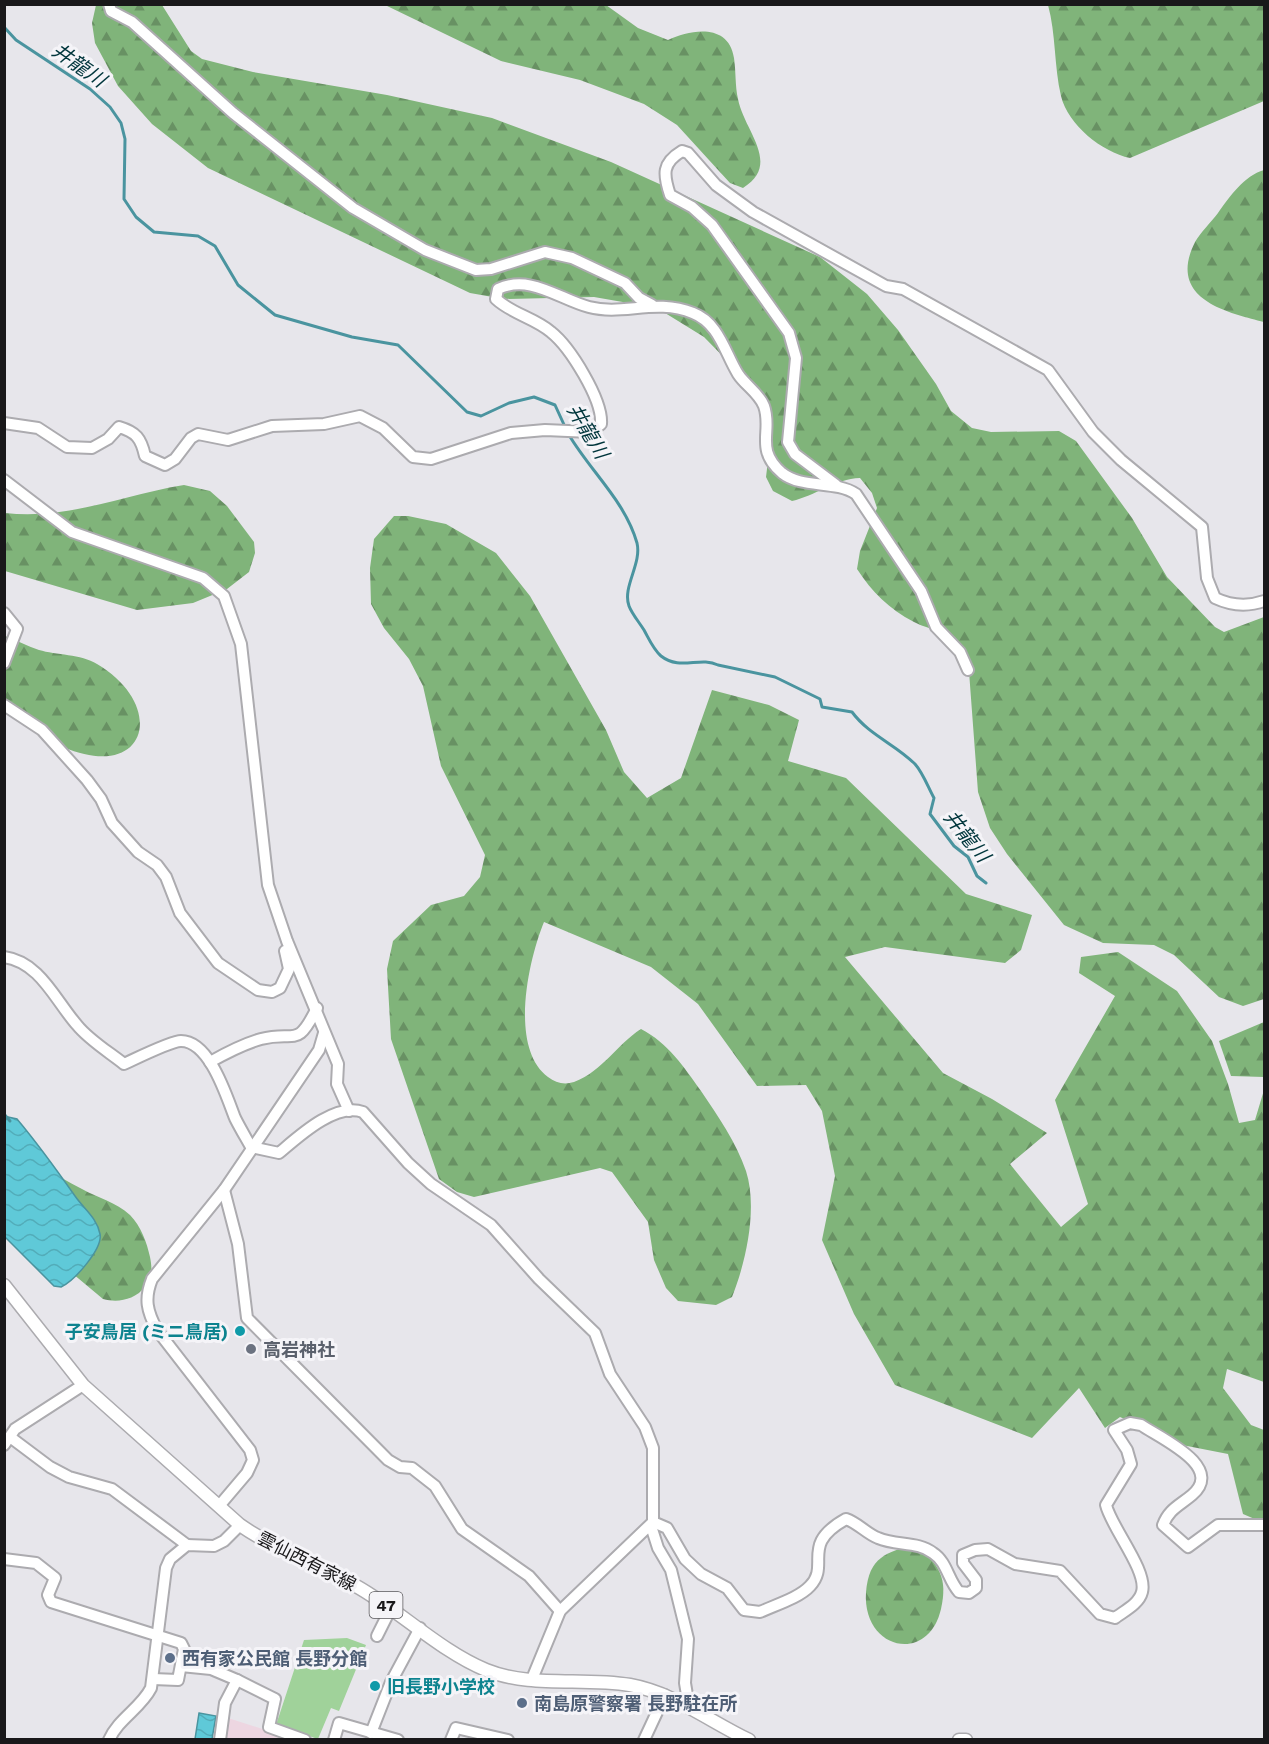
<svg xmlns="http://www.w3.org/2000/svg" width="1269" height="1744" font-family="'Work Sans','Noto Sans JP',sans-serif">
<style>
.education{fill:#edd6e1}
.forest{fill:url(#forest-firs)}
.park{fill:#a0d29a}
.water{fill:url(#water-waves);stroke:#4a949f;stroke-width:1.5}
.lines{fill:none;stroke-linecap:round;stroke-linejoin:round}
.stream{stroke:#4a949f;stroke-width:3}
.minor-casing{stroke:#acabaf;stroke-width:14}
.major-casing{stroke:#acabaf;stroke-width:15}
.minor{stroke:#fff;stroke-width:10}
.major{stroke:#fff;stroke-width:12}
.culture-dot{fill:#0f9aa8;stroke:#f5f4f8;stroke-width:2}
.worship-dot{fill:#6b7280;stroke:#f5f4f8;stroke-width:2}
.service-dot{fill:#5c6f8a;stroke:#f5f4f8;stroke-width:2}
.labels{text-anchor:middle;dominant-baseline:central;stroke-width:6;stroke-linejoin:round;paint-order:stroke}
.shield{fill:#f5f4f8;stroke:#5b5a5d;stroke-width:1.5}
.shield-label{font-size:16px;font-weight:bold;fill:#19181a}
.culture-label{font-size:18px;font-weight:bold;fill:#0d838f;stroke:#f5f4f8;text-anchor:end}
.worship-label{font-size:18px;font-weight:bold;fill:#5b616d;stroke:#f5f4f8;text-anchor:start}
.street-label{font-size:18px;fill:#19181a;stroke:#f5f4f8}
.service-label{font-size:18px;font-weight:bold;fill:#4e5e75;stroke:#f5f4f8;text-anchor:start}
.water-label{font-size:20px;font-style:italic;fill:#01363c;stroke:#f5f4f8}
</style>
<defs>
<pattern id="forest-firs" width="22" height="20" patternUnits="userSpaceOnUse" patternTransform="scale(1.5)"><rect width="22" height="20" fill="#80b47a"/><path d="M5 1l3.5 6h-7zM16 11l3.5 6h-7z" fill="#689163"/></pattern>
<pattern id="water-waves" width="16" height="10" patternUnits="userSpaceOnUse" patternTransform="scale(1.5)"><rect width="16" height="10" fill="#5fc9d8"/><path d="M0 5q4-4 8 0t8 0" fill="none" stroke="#52acb9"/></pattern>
</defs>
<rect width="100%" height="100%" fill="#e7e6eb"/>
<!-- education -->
<path class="education" d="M225,1717L284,1736L282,1739L222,1740Z"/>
<!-- forest -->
<g class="forest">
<path d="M96,5H162L191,51L202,59L253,72L387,95L492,118L611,162L820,257L867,294L898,330L936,384L951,411L972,428L991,432L1059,431L1076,441L1132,518L1167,577L1215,627L1224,632L1264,617V999L1243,1006L1219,997L1174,955L1154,945L1103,943L1064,925L1007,854L990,828L978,792L968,658C951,621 943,637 914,622C889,609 872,592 857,569L860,551L877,508L872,493L860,478C835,479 815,496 792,501L773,491L766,477L771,436L750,384L704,337L657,308L594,297L504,299L470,293L208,168L152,124L118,86L95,43L92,23Z"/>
<path d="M385,5H606L638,28L668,40C691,29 729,23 734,58C736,71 735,86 738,99C744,131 782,164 743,188L730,183L677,125L644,104L580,80L501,61Z"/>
<path d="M1048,5H1264V101L1130,158C1102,152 1068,125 1061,96C1054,66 1056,34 1048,5Z"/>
<path d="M1264,170V322C1224,312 1167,298 1195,242C1201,232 1211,222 1218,213C1230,196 1244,176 1264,170Z"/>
<path d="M184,485L210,491L227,506L254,542L255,553L249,572L227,589L193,603L137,610L5,571V513C69,520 122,495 184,485Z"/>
<path d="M394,516H408L446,524L496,553L530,596L606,730L624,772L647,798L681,778L712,690L769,705L799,720L788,761L846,778L966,894L1032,915L1021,950L1005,963L885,947L845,957L943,1073L992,1099L1047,1133L1010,1164L1061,1227L1088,1204L1055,1100L1115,996L1079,973L1081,957L1118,952L1177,991L1212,1041L1228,1084L1239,1123L1255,1120L1264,1090V1382L1227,1369L1223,1388L1251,1425L1264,1430V1519L1257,1520L1243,1514L1228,1454L1182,1445L1120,1417L1105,1428L1079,1388L1032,1438L895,1385L854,1314L822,1240L835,1176L822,1111L806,1085L757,1086L698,1004L651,967L544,922C528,961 509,1048 548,1077C556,1083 564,1085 574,1082C603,1071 616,1045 641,1029C668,1043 684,1067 701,1091C718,1116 736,1142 746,1171C758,1208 746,1262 732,1297L716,1305L678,1301L666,1288L654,1260L648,1222L612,1172L600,1168L474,1197L457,1192L439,1179L391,1039L387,969L393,941L431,905L464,896L480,877L485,855L441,766L423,686L409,659L384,628L371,604L370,568L374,539Z"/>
<path d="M5,636C16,640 27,646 39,650C56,655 81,654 97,664C168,706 147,783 63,747C45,739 21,714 5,702Z"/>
<path d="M1264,1022V1077L1231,1076L1219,1041Z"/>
<path d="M4,1146C31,1159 55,1175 82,1189C98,1198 116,1202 130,1215C141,1226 147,1243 150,1257C152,1267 153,1279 145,1287C134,1300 118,1303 103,1299L30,1238Z"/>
<path d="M917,1544C939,1566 948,1577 941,1609C928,1665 862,1650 866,1592C869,1557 886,1552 917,1544Z"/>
</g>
<!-- park -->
<path class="park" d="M347,1638L366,1645L339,1711L331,1708L318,1739L276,1725L304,1640Z"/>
<!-- water -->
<g class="water">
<path d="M8,1117L17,1119C38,1144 56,1169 75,1196C84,1209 97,1218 100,1234C103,1249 74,1281 61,1287L54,1286L5,1237L4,1122Z"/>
<path d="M199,1713L216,1716L212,1739H195Z"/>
</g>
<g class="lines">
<!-- stream -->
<g class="stream">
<path d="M4,27L16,40L90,89L110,107L121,123L125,139L124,199L136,217L154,232L198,236L215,246L238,285L275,315L352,337L398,345L467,412L481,416L509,403L534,397L555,405L566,429"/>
<path d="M569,435C591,472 625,501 637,543C642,564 622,587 629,606C632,614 639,622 644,630C649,639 653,649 661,656C680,671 700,656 718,665L775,677L820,699L822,707L852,712C869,735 895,744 915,764C923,773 928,787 934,798L930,814L954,846L968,857L977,876L986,883"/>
<path d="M4,1114L10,1121"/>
</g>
<defs>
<g id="minor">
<path d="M109,4L111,11L132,22L233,113L353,208L425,250L476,270L491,269L545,252L572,258L625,283L639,298L652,305"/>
<path d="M4,423L38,428L67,447L92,448L108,439L119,427C136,432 141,438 145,456L165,465L175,459L191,438L198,434L228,440L272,426L324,424L360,416L383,428L413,457L431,459L511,433L545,430L591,432L601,424C603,400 570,347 551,332C535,318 512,314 496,299L498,289C530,274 559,299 589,307C623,316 656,298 693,313C719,323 725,353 738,374C745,385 759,393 764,406C773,431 754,449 782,473C802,489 835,480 856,494L921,591L936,627L960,652L968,670"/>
<path d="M4,480L72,532L203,578L224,596L241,644L268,885L287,941L338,1064L337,1084L349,1111"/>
<path d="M836,485L795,454L788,442L796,358L789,333L712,225L692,207L670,195C663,174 662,163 682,151L688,153L716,185L753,212L886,286L903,289L1048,370L1093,432L1121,460L1202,527L1207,578L1215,598C1232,606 1247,607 1264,601"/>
<path d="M4,613L17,629L4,663"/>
<path d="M4,705L42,730L87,780L101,799L112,823L138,852L157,865L166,877L180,913L218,963L258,990L272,992L280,988L289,969L285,951"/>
<path d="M4,957C40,962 55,1000 77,1025C89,1040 109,1052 124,1064C135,1059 171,1041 181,1041C210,1041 227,1098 235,1118C240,1128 246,1138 251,1147L279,1153C298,1137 335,1102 363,1112L408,1163L431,1184L491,1225L539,1279L595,1333L610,1374L645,1427L653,1448V1522L560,1611L532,1679"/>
<path d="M210,1062C226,1053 243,1044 261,1039C296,1030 296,1050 317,1008"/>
<path d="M224,1190L238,1244L247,1318L388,1460L400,1467L412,1468L435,1486L462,1529L529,1576L560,1611"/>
<path d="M10,1437L50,1467L69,1477L112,1489L187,1545"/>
<path d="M4,1445L15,1429L83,1385"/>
<path d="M219,1506L247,1473L253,1460L250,1450L157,1330C147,1311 144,1299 152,1279L224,1190L319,1050L324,1033"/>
<path d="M653,1522L667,1528L685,1559L701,1574L727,1588L744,1610L760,1612C775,1605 799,1598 810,1586C831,1564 799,1545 846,1519C858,1523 867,1534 878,1538C896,1546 918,1541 933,1553C947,1562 948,1580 959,1592L969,1593L976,1588V1580L963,1563V1555L975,1550L988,1549L1015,1564L1060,1571L1100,1614L1115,1618C1124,1611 1139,1604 1142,1592C1148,1571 1111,1527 1106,1505L1131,1464L1127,1450L1114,1430L1130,1423L1141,1425C1162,1439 1225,1467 1192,1495C1179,1506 1169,1509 1163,1525L1188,1547L1218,1525H1264"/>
<path d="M651,1526L658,1548L671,1570L688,1639L685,1683L689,1707"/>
<path d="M4,1559L36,1563L55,1578L48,1595L51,1602L181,1643L184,1649L178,1680L153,1679"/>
<path d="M377,1636L391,1608"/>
<path d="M181,1666L211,1669L237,1680"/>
<path d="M371,1733L391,1682L420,1628"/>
<path d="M109,1740C118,1719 141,1708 151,1688L166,1568L170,1559L187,1545L214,1546L224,1541L240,1525"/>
<path d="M220,1740L225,1703L237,1680L275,1699L269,1727L305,1740"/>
<path d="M334,1740L339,1723L398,1740"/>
<path d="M451,1740L456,1728L508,1740"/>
<path d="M644,1740L665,1695"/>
</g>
<g id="major">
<path d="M4,1285L83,1385L240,1525C276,1550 318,1564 356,1586C399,1610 440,1651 486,1670C530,1688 583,1677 630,1685C674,1693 709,1721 749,1740"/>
<path d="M959,1740H966"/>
</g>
</defs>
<!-- minor casing -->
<use href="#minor" class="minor-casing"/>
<!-- major casing -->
<use href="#major" class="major-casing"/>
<!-- minor -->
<use href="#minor" class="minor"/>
<!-- major -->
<use href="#major" class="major"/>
</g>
<!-- markers -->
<g class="culture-dot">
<circle cx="240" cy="1331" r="6"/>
<circle cx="375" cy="1686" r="6"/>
</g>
<circle class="worship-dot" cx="251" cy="1349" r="6"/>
<g class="service-dot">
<circle cx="170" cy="1658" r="6"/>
<circle cx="522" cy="1703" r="6"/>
</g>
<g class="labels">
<!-- shield labels -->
<rect class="shield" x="369.5" y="1592" width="33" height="26" rx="4.5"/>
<g class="shield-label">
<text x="386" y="1605">47</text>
</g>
<!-- culture labels -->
<g class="culture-label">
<text x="228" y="1331">子安鳥居 (ミニ鳥居)</text>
<text x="387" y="1686" text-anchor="start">旧長野小学校</text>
</g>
<!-- worship labels -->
<g class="worship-label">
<text x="263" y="1349">高岩神社</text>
</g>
<!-- street labels -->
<g class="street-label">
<text transform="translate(307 1561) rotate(27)">雲仙西有家線</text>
</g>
<!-- service labels -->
<g class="service-label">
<text x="182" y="1658">西有家公民館 長野分館</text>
<text x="534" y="1703">南島原警察署 長野駐在所</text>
</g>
<!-- water labels -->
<g class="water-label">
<text transform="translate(79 65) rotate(35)">井龍川</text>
<text transform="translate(588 431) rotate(59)">井龍川</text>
<text transform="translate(967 836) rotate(51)">井龍川</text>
</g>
</g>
<!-- border -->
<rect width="1269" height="1744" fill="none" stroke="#19181a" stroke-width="12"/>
</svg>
